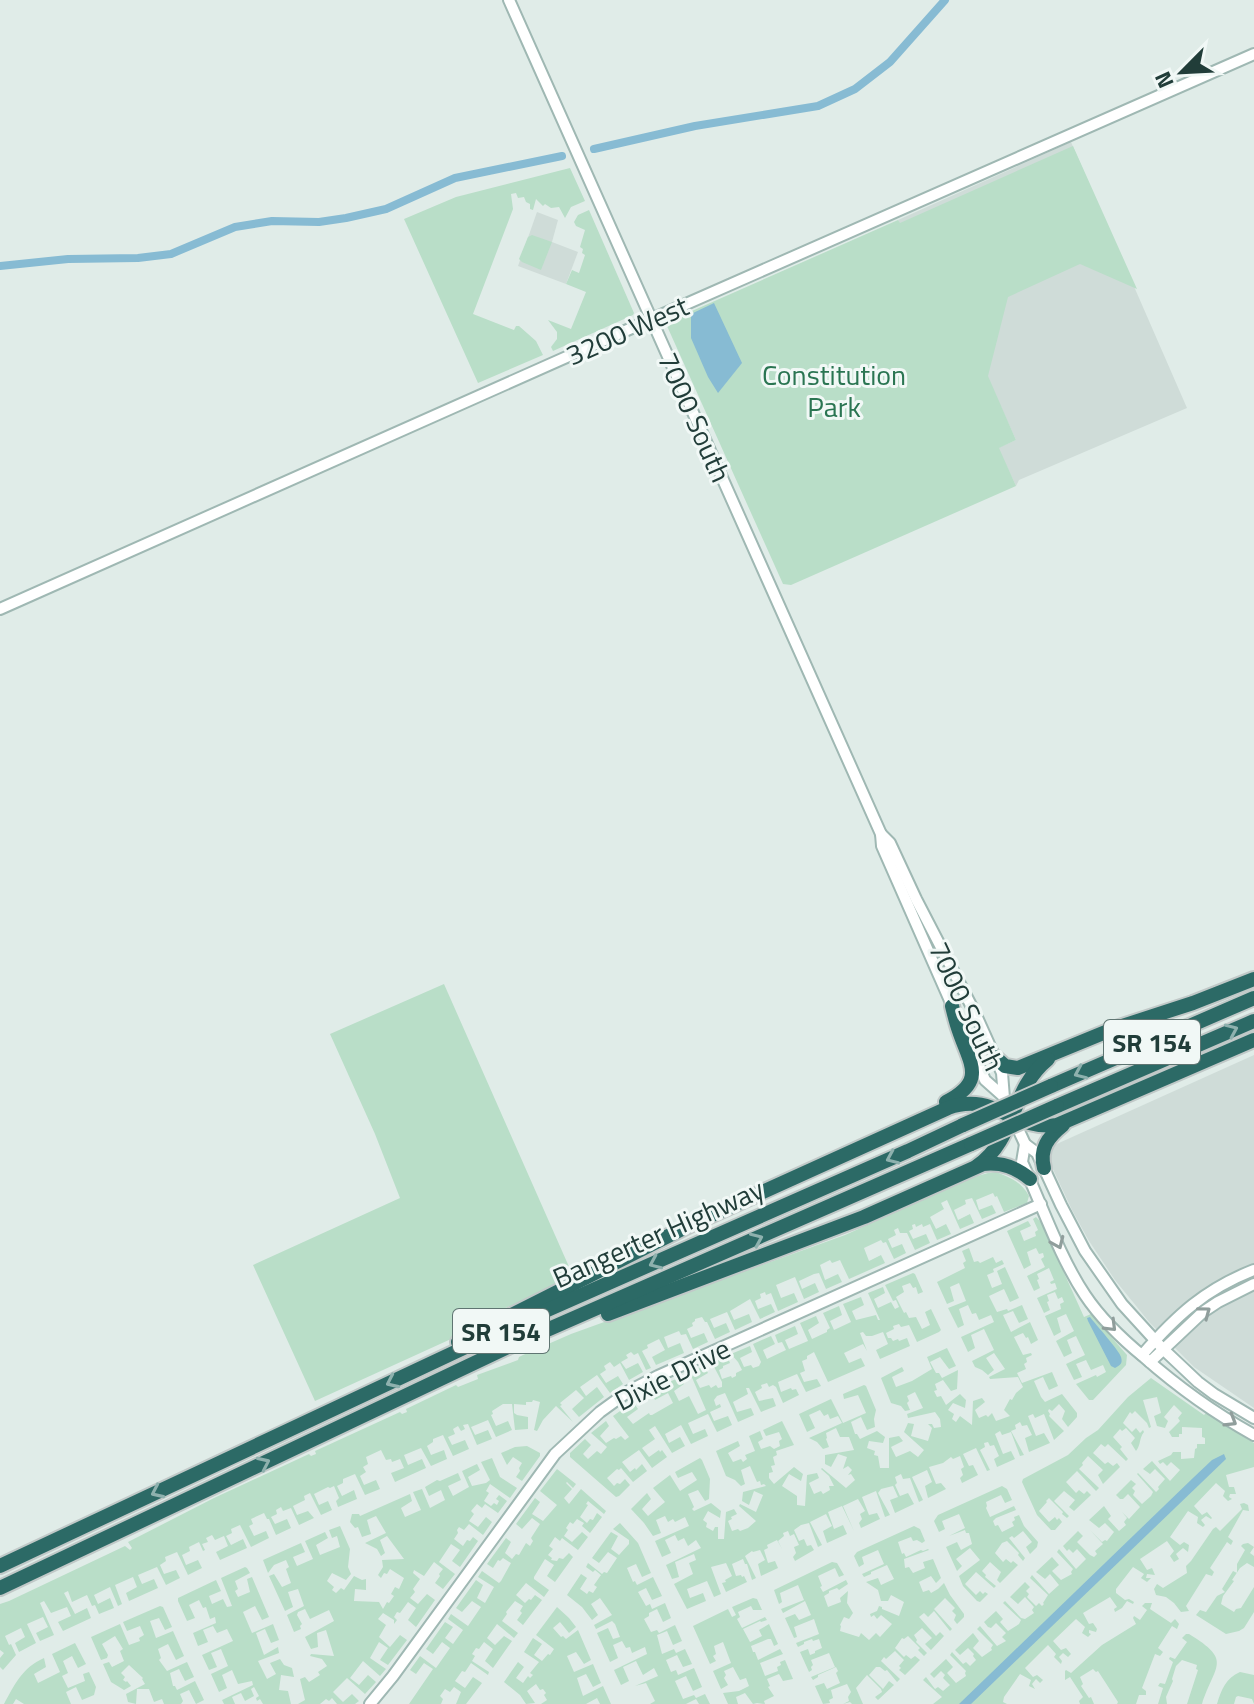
<svg xmlns="http://www.w3.org/2000/svg" width="1254" height="1704" font-family="'Titillium Web',sans-serif">
<style>
.built{fill:#cfdcd8}
.green{fill:#b9dec8}
.water{fill:#87bbd3}
.lines{fill:none;stroke-linecap:round;stroke-linejoin:round}
.canal{stroke:#87bbd3;stroke-width:8}
.secondary-casing{stroke:#9fb8b3;stroke-width:14}
.highway-casing{stroke:#c1c9c8;stroke-width:18}
.secondary{stroke:#fff;stroke-width:10}
.highway{stroke:#2c6a66;stroke-width:14}
.highway-bridge-casing{stroke:#c1c9c8;stroke-width:18;stroke-linecap:butt}
.highway-bridge{stroke:#2c6a66;stroke-width:14}
.oneway{stroke:#8eb1ae}
.oneway2{stroke:#909e9c}
.labels{text-anchor:middle;dominant-baseline:central;stroke-width:6;stroke-linejoin:round;paint-order:stroke}
.shield{fill:#f1f8f6;stroke:#5f7572;stroke-width:2}
.shield-label{font-size:26px;font-weight:bold;fill:#213d39}
.street-label{font-size:28px;fill:#213d39;stroke:#f1f8f6}
.park-label{font-size:28px;fill:#2a7552;stroke:#f1f8f6}
</style>
<rect width="100%" height="100%" fill="#e0ece8"/>
<!-- built -->
<g class="built">
<path d="M1071,142L1187,408L1019,480L1016,486L998,448L1016,440L1001,407L983,414L898,220Z"/>
<path d="M537,212L558,220L552,242L578,252L566,284L518,266Z"/>
<path d="M1254,1055V1408L1194,1367L1150,1323L1115,1280L1089,1241L1072,1210L1051,1165L1050,1147Z"/>
</g>
<!-- green -->
<g class="green">
<path d="M1073,146L1137,289L1080,264L1008,297L988,376L1016,440L999,448L1016,486L791,585L783,584L667,326V322L898,220L900,223Z"/>
<path d="M570,168L585,201L571,207L565,218L559,207L551,208L545,204L543,206L536,199L533,210L530,209V204L526,202L524,197L518,198L516,193L511,194L513,209L473,314L514,330L516,326H519L536,341L543,355L478,383L404,219L456,197Z"/>
<path d="M589,210L634,313L633,315L553,351L551,347L557,339V332L548,320L571,329L586,292L566,284L572,270L579,273L585,255L582,253L583,249L580,247L585,230L576,226L574,222L578,215Z"/>
<path d="M532,235L552,242L541,270L522,262L519,259L528,237Z"/>
<path d="M444,984L574,1278L460,1328L462,1334L315,1401L253,1265L400,1198L375,1134L330,1034Z"/>
<path d="M996,1172C1009,1177 1022,1182 1029,1196L1027,1203L1004,1212L997,1196L995,1197L993,1193L976,1200L979,1210L992,1205L996,1213L982,1219L972,1198L965,1200L966,1204L954,1210L958,1220L970,1214L974,1223L960,1229L947,1200L941,1203L944,1209L930,1217L936,1229L946,1224L951,1234L937,1240L930,1224L923,1227L922,1224L916,1227L915,1224L912,1225L913,1229L909,1231L913,1239L926,1234L930,1243L915,1250L907,1233H900L898,1228L894,1230L896,1235L888,1239L892,1248L902,1244L906,1253L894,1259L886,1242L883,1243L881,1240L864,1248L869,1261L881,1255L885,1263L849,1279L840,1260L832,1263L830,1260L820,1265L825,1280L838,1274L842,1282L826,1289L819,1273L814,1274L799,1281L802,1289L815,1283L819,1292L804,1299L795,1277L776,1285L781,1298L794,1293L798,1302L778,1311L771,1293L766,1295L765,1292L760,1294L761,1298L755,1301L758,1309L771,1304L775,1312L760,1319L750,1299L730,1311L734,1320L749,1314L752,1322L735,1330L727,1312L710,1319L714,1328L726,1323L730,1332L715,1339L707,1322H705L702,1317L695,1319V1321L692,1323L693,1326L687,1329L691,1338L704,1333L708,1342L693,1349L686,1334L681,1335L679,1331L664,1337L668,1348L680,1343L684,1353L656,1365L652,1357L665,1350L659,1339L647,1345L648,1348L642,1351L651,1368L646,1370L638,1353L634,1355L631,1352L626,1355L628,1358L621,1362L626,1369L638,1363L643,1372L629,1380L620,1363L614,1367L610,1362L604,1366L606,1370L600,1374L606,1383L618,1376L623,1384L610,1393L597,1375L580,1387L586,1396L597,1387L604,1397L579,1417L572,1409L584,1398L576,1390L560,1403L562,1405L560,1406L573,1422L556,1406L543,1420L537,1431L534,1430L540,1402L533,1400L532,1402H526V1405L514,1404V1413L517,1415L528,1417V1429L515,1430L512,1404H503L492,1411L493,1414L491,1415L496,1426L508,1421L512,1430L496,1437L488,1420L471,1427L475,1435L488,1430L492,1439L477,1445L468,1424L463,1425L465,1429L461,1431L458,1426L453,1429L455,1434L448,1437L452,1445L465,1440L469,1449L453,1456L443,1435L433,1439V1442L427,1446L431,1455L444,1450L447,1459L431,1466L421,1448L404,1455L408,1465L422,1459L426,1468L395,1482L391,1473L404,1468L400,1459L392,1462L391,1459L386,1460L381,1450L366,1457L368,1464L363,1467L366,1472L360,1476L364,1485L376,1480L380,1489L365,1495L355,1474L343,1479V1483L337,1486L342,1496L354,1490L357,1499L338,1507L336,1501L339,1498L334,1486L330,1488L328,1487L314,1494L319,1505L328,1501L332,1510L321,1515L310,1493L304,1496L305,1500L293,1506L297,1515L308,1511L314,1518L299,1525L291,1508L283,1511L281,1507L276,1510L277,1514L271,1517L275,1524L287,1519L291,1528L276,1535L269,1519H267L264,1513L251,1519L253,1524L249,1526L254,1536L266,1531L269,1538L251,1547L240,1525L231,1529L232,1533L226,1536L231,1545L243,1539L247,1548L220,1560L216,1552L228,1546L224,1536L215,1540L212,1535L206,1538L208,1542L202,1544L205,1550L203,1551L199,1542L189,1547L190,1551L182,1555L186,1565L198,1560L202,1568L188,1575L177,1552L165,1557L166,1561L160,1565L164,1574L176,1570L180,1578L166,1585L157,1567L138,1575L142,1584L154,1579L158,1588L129,1601L126,1593L137,1587L133,1577L115,1585L122,1604L118,1606L110,1587L94,1595L98,1604L110,1598L114,1608L99,1614L95,1605L92,1606L87,1595L72,1602L68,1591L64,1593L75,1614L87,1608L91,1618L63,1631L58,1622L71,1616L67,1607L51,1613L44,1601L40,1603L54,1635L40,1641L36,1633L48,1627L43,1617L27,1624L36,1643L19,1652L15,1643L25,1637L21,1628L5,1636L9,1645L11,1644L16,1655L3,1670L0,1667V1658L4,1653L0,1650V1604L9,1601L125,1546L130,1550L132,1548L128,1542L214,1498L309,1454L311,1456L316,1454L315,1451L400,1412L402,1414L407,1412L406,1409L456,1385L458,1387L478,1379L477,1375L518,1360L519,1357L523,1355L571,1334L845,1235L974,1177L988,1173Z"/>
<path d="M1036,1217L1041,1222L1084,1317L1091,1314L1127,1355L1126,1365L1093,1400H1089L1076,1384L1096,1375L1097,1377L1106,1372L1103,1365L1091,1370L1086,1360L1076,1364L1082,1377L1074,1380L1066,1364L1085,1355L1076,1336L1067,1340L1072,1353L1064,1357L1056,1341L1074,1331L1066,1314L1057,1318L1061,1332L1054,1336L1045,1316L1061,1309L1060,1304L1064,1302L1062,1297L1058,1299L1055,1292L1047,1295L1049,1301L1047,1302L1050,1310L1044,1313L1037,1298L1057,1289L1055,1283L1051,1284L1050,1282L1054,1280L1049,1268L1037,1274L1039,1279L1037,1280L1040,1288L1034,1291L1027,1276L1045,1267L1041,1259L1044,1257L1043,1253L1039,1254L1036,1248L1027,1252L1031,1265L1024,1269L1007,1231L1028,1221L1031,1226L1020,1231L1024,1241L1036,1236L1035,1232L1038,1230L1033,1219Z"/>
<path d="M969,1248L974,1262L978,1261L980,1263L993,1257L996,1263L1002,1260L1004,1264L993,1269L994,1272L987,1275L992,1288L1002,1284L997,1271L1005,1267L1019,1298L1010,1302L1004,1289L989,1296L997,1312L1007,1309L1008,1311L1022,1305L1028,1319L1019,1323L1013,1311L1003,1315L1011,1332L1030,1322L1038,1340L1031,1344L1028,1337L1026,1338L1023,1333L1014,1337L1023,1355L1031,1353L1032,1355L1026,1358L1027,1362L1024,1364L1026,1369L1017,1373L1022,1383L1052,1372L1058,1386L1049,1390L1043,1377L1034,1381L1041,1397L1045,1402L1062,1394L1077,1413V1417L1068,1427L1062,1419L1065,1411L1059,1404L1052,1411L1049,1409L1048,1411L1050,1414L1049,1416L1064,1431L1054,1440L1044,1414L1035,1418L1033,1414L1028,1416L1036,1436L1044,1433L1050,1443L1029,1452L1025,1438L1032,1435L1027,1425L1022,1426L1020,1422L1015,1425L1016,1429L1011,1431L1024,1455L1020,1456L1011,1432L1002,1435L1000,1431L995,1434L1003,1454L1011,1451L1015,1459L997,1467L994,1459L999,1456L994,1445L990,1446L988,1442L984,1443L985,1447L980,1450L990,1470L987,1471L976,1448L963,1454L969,1466L973,1465L978,1475L962,1483L960,1478L963,1475L961,1469L964,1467L960,1456L953,1459L951,1457L943,1463L929,1467L936,1484L941,1483L946,1489L928,1498L925,1486L932,1482L927,1470L912,1477L923,1500L919,1502L910,1478L903,1479L901,1474L895,1477L897,1483L895,1485L900,1496L908,1493L914,1504L895,1513L890,1500L898,1497L893,1486L881,1489L878,1493L890,1515L885,1517L876,1491L862,1497L869,1515L877,1513L880,1519L861,1528L859,1523L862,1519L860,1514L865,1511L858,1499L843,1506L854,1531L842,1506L828,1512L834,1529L843,1525L847,1534L827,1543L823,1531L832,1526L826,1514L810,1522L822,1545L818,1547L809,1523L801,1525L794,1530L799,1541L804,1539L807,1546L811,1545L814,1550L795,1561L793,1557L796,1553L794,1547L799,1545L794,1534L790,1536L788,1531L783,1533L784,1536L778,1541L782,1549L777,1540L767,1545L768,1548L764,1550L768,1563L775,1561L778,1568L761,1576L758,1564L765,1560L760,1550L753,1552L752,1551L745,1556L756,1578L752,1580L747,1564H745L743,1559L732,1564L736,1576L741,1575L742,1577L744,1576L747,1582L726,1592L722,1583L726,1582L725,1580L732,1576L726,1563L711,1567L721,1594L714,1597L707,1581L687,1589L690,1598L703,1593L706,1601L687,1609L674,1584L693,1574L689,1563L696,1560L694,1554L675,1562L679,1577L672,1579L666,1565L701,1548L696,1540L688,1546L684,1538L678,1541L675,1535L665,1540L671,1553L662,1557L655,1541L689,1526L685,1517L675,1522L673,1519L668,1522L665,1516L656,1520L661,1533L653,1536L644,1523L631,1509L647,1493L651,1499L642,1509L648,1516L665,1502L653,1488L670,1475L680,1491L697,1480L692,1472L678,1478L675,1472L700,1458L702,1460L710,1479L709,1499L705,1501L698,1490L688,1494L694,1507L692,1509L694,1511L711,1503L721,1511L720,1518L708,1511L703,1520L707,1523L706,1527L713,1531L715,1527H718V1539H724L726,1512L734,1509L737,1514L731,1517L732,1519L728,1521L732,1531L738,1529L740,1531L748,1528L756,1521L739,1506L740,1504L756,1512L763,1495L754,1491L749,1505L742,1501L743,1492L766,1486L764,1484L761,1485L760,1481L757,1482L750,1466L741,1470L745,1484L741,1486L735,1480L726,1476L716,1451L738,1441L740,1446L728,1453L733,1462L741,1459L743,1462L747,1459L745,1455L755,1451L749,1436L760,1431L763,1439L758,1442L761,1449L770,1446L774,1449L780,1446L779,1441L782,1439L779,1432L766,1436L763,1430L782,1421L794,1445L776,1451L777,1455L773,1457L775,1465L771,1466L773,1472L769,1473V1478L774,1484L794,1467L803,1474L801,1481L789,1474L782,1486L797,1496V1505L805,1506L807,1475L817,1473L819,1478L809,1483L814,1494L821,1491L823,1494L830,1490L829,1486H834L829,1476L821,1469L822,1468L846,1488L855,1480L851,1474L848,1475L852,1470L848,1466L843,1469L847,1457L838,1454L831,1467L825,1464V1455L854,1450L849,1437H840L836,1428L826,1433L827,1438L826,1439L829,1447L823,1449L817,1442L809,1438L842,1423L838,1416L830,1419L828,1414L824,1416L820,1410L809,1415L815,1428L807,1432L799,1414L831,1399L843,1423L866,1413L858,1395L844,1399L843,1394L864,1385L866,1386L876,1410L874,1419L875,1427L867,1430L861,1417L851,1422L855,1434H857L860,1439L877,1431L885,1437L883,1443L869,1441L867,1448L875,1451L874,1455L878,1456L880,1468H889V1438L899,1436L903,1441L891,1447L896,1457L910,1451L918,1457L924,1450L904,1432L908,1423L914,1424L911,1436L928,1441L932,1428L928,1424H932L934,1428L941,1427L940,1419L935,1412L908,1418L907,1414L923,1408L915,1392L907,1396L909,1401L907,1403L910,1410L905,1411L901,1406L891,1403L881,1378L902,1367L904,1371L892,1377L896,1387L912,1381L932,1369L927,1357L947,1348L956,1366L949,1369L940,1357L930,1362L936,1373H939L942,1378L958,1370L957,1389L951,1391L943,1380L935,1384L937,1390L934,1391L937,1397L941,1396L946,1405L960,1394L966,1400L965,1408L953,1403L948,1410L954,1414L952,1419L956,1422L960,1416L972,1425L973,1401L982,1398L985,1402L975,1410L979,1418L986,1415L988,1417L992,1413L996,1421L1010,1416L1004,1410L1010,1399L1012,1400L1016,1393L1023,1387L1018,1377L990,1379L989,1377L1005,1369L994,1353L986,1358L994,1370L988,1375L982,1370L975,1367L972,1361L994,1350L984,1329L971,1335L975,1348L968,1352L961,1337L994,1322L991,1315L979,1320L976,1313L972,1314L968,1305L959,1309L964,1325L958,1328L948,1308L966,1301L959,1283L950,1287L954,1301L947,1304L937,1282L965,1268L963,1263L966,1261L962,1251Z"/>
<path d="M913,1273L915,1274L923,1292L918,1294L916,1287L913,1288L910,1283L902,1286L904,1292L896,1297L904,1313L906,1312L909,1318L916,1317L922,1329L930,1325L925,1312L931,1309L941,1330L939,1332L917,1342L909,1325L901,1327L899,1324L893,1326L894,1329L886,1333L888,1338H891L893,1341L898,1339L899,1341L907,1338L910,1346L880,1359L876,1350L888,1344L883,1332L872,1336H866L863,1332L860,1333L867,1351L863,1344L844,1353L849,1363L861,1358L865,1366L828,1382L814,1352L807,1356V1359L802,1361L805,1371L800,1373L804,1382L817,1379L821,1386L806,1392L797,1374L778,1382L781,1392L791,1388L792,1390L796,1389L799,1395L783,1403L776,1387L773,1385L769,1387L767,1383L761,1385L762,1388L755,1392L759,1401L773,1398L776,1406L761,1412L749,1388H746L748,1394L733,1402L737,1412L751,1408L754,1415L738,1422L725,1393L717,1396L714,1400L716,1406L720,1404L721,1407L710,1412L714,1421L728,1416L732,1425L717,1432L708,1414L688,1423L693,1434L705,1429L708,1436L691,1444L681,1425L665,1434L669,1443L680,1437L685,1446L672,1453L655,1426L649,1430L655,1439L642,1448L649,1457L659,1450L660,1452L662,1450L667,1457L652,1468L639,1450L622,1462L630,1472L635,1468L636,1470L642,1464L647,1471L633,1482L621,1468L619,1470L617,1469L607,1478L614,1486L617,1483L620,1484L625,1479L630,1485L619,1496L616,1497L570,1457V1453L585,1439L591,1445L583,1454L588,1459L597,1451L601,1454L607,1447L591,1433L606,1421L609,1426L600,1436L606,1443L614,1438L616,1439L621,1436L625,1440L629,1437L613,1416L633,1402L638,1409L627,1417L633,1424L649,1413L650,1415H652L673,1403L668,1393L655,1400L650,1390L681,1377L684,1384L674,1391L679,1401L689,1396L698,1414L706,1410L690,1373L704,1366L708,1373L696,1380L700,1388L709,1385L711,1388L716,1385L718,1388L722,1387V1382L712,1363L727,1356L730,1363L723,1366V1368L719,1370L722,1379L731,1376L732,1378L736,1376V1373L742,1370L738,1362L731,1354L750,1346L752,1352L740,1358L744,1367L751,1365L753,1368L759,1366L761,1362L753,1344L771,1336L775,1344L763,1350L767,1359L786,1350L782,1342L778,1343L775,1335L795,1326L798,1334L785,1340L789,1349L808,1341L800,1323L816,1316L819,1323L808,1330L812,1339L827,1332V1330L830,1328L823,1313L839,1306L842,1315L830,1321L834,1330L851,1322L843,1304L861,1297L864,1305L852,1311L856,1320L876,1315L878,1320H880L868,1293L883,1287L885,1293L874,1299L878,1308L891,1302L895,1309L899,1307L896,1300L893,1301L885,1285Z"/>
<path d="M1151,1378L1204,1415L1206,1413L1254,1443V1467L1226,1475L1229,1487H1234L1236,1494H1230L1229,1497L1232,1499L1228,1501L1223,1496L1225,1491L1216,1483L1194,1506L1202,1515L1207,1512L1212,1518L1211,1519L1206,1516L1201,1520L1205,1525L1203,1527L1197,1523L1198,1517L1188,1511L1170,1537L1180,1545L1184,1542L1189,1545L1188,1552L1183,1548L1176,1554L1179,1559L1174,1562L1170,1556L1174,1551L1167,1541L1140,1559L1147,1570L1152,1568L1155,1575L1147,1574L1146,1578H1151L1147,1582L1141,1578L1144,1574L1133,1567L1116,1589V1593L1125,1600L1129,1599L1134,1602L1133,1604L1127,1601L1122,1608L1115,1612L1114,1609L1117,1607L1110,1597L1083,1613L1089,1624L1093,1623L1097,1629L1096,1632L1089,1630V1633L1091,1634L1088,1637L1082,1633L1085,1627L1076,1619L1053,1641L1061,1650L1066,1648L1071,1654L1068,1657L1063,1653L1059,1657L1062,1661L1061,1664L1054,1657L1056,1654L1048,1645L1025,1668L1033,1677L1037,1675L1043,1680L1040,1683L1036,1679L1032,1684L1035,1689L1029,1686L1031,1680L1020,1674L1004,1697L1003,1702L1007,1704H933L942,1697L923,1680L926,1677L935,1689L938,1687L943,1691L950,1685L943,1678L945,1675L941,1671L934,1678L930,1674L946,1659L953,1667L947,1673L956,1683L966,1676L965,1673L966,1671L950,1655L952,1652L963,1664L966,1662L970,1666L976,1660L973,1656L974,1654L968,1648L960,1655L955,1650L973,1633L979,1641L973,1648L982,1657L992,1650L991,1648L993,1645L977,1629L980,1626L997,1646L1006,1641L1002,1637L1006,1633L996,1623L991,1628L988,1627L984,1622L996,1611L1003,1619L1000,1622L1008,1631L1019,1624L1021,1620L1003,1603L1005,1601L1021,1618L1025,1619L1034,1613L1032,1610L1034,1607L1025,1597L1018,1604L1010,1597L1025,1582L1030,1587L1026,1591L1029,1594L1027,1597L1036,1606L1039,1603L1042,1606L1044,1604L1043,1603L1048,1595L1030,1578L1032,1575L1049,1594L1059,1585L1050,1574L1045,1579L1036,1572L1052,1557L1059,1565L1052,1571L1061,1580L1072,1574L1071,1572L1073,1569L1057,1552L1059,1549L1076,1569L1086,1559L1077,1549L1073,1553L1069,1549L1067,1551L1063,1546L1078,1531L1083,1536L1077,1542L1090,1555L1094,1557L1097,1554L1095,1551L1103,1544L1090,1530L1102,1542L1105,1540L1107,1541L1114,1532L1105,1523L1099,1528L1089,1520L1104,1506L1111,1516L1108,1519L1119,1531L1126,1525L1124,1522L1127,1518L1122,1512L1129,1519L1140,1507L1128,1494L1123,1499H1120L1116,1495L1131,1480L1136,1484L1132,1488L1135,1491L1133,1495L1142,1504L1151,1496L1153,1492L1137,1474L1138,1473L1156,1492L1159,1489L1158,1487L1165,1479L1155,1469L1150,1474L1143,1469L1152,1461L1170,1481L1180,1470L1171,1462L1167,1466L1163,1462L1160,1464L1158,1461L1171,1455L1173,1452H1181V1459L1194,1458L1195,1449L1197,1448V1444H1205V1438L1202,1437V1428L1182,1427V1434H1179V1437H1172L1169,1432L1180,1421L1178,1418L1182,1413L1174,1405L1164,1417L1168,1421L1165,1428L1157,1426L1154,1416L1161,1413L1157,1397L1143,1400L1151,1427L1149,1428L1147,1423L1135,1411L1132,1414L1130,1412L1123,1423L1132,1432L1136,1428L1140,1433L1143,1430L1144,1432C1139,1438 1141,1445 1136,1451L1131,1443L1135,1438L1126,1428L1122,1431L1120,1429L1113,1437L1122,1447L1120,1449L1128,1459L1126,1461L1108,1444L1105,1447L1101,1444L1093,1453L1105,1464L1108,1462L1113,1466L1117,1463L1120,1467L1103,1484L1098,1475L1103,1470L1088,1456L1082,1463L1083,1465L1079,1469L1099,1488L1096,1491L1077,1471L1066,1482L1076,1493L1079,1490L1084,1494L1087,1491L1091,1495L1074,1511L1069,1507L1075,1500L1064,1491L1054,1501L1069,1516L1067,1518L1062,1514L1063,1512L1049,1498L1046,1501L1047,1502L1039,1511L1049,1522L1055,1517L1057,1520L1059,1518L1062,1522L1055,1530H1051L1037,1515L1022,1482L1023,1479L1068,1455L1086,1438L1098,1430L1128,1397Z"/>
<path d="M527,1446L540,1453V1456L522,1481L516,1477L520,1471L519,1468L522,1463L513,1457L507,1465L501,1453L515,1447Z"/>
<path d="M492,1458L500,1477L517,1488L510,1498L490,1484L486,1491L489,1493L484,1501L491,1506L494,1503L497,1505L499,1501L496,1499L499,1495L507,1501L498,1513L485,1504L482,1508L477,1504L471,1511L474,1514L469,1521L478,1527L486,1517L492,1522L483,1535L469,1524L464,1530L459,1527L457,1530L458,1533L454,1539L463,1546L467,1540L470,1541L473,1537L478,1541L460,1567L452,1561L460,1550L451,1544L439,1562L455,1574L443,1589L435,1583L440,1576L439,1574L443,1569L434,1562L424,1576L414,1570L413,1573L420,1579L413,1589L415,1592L410,1598L418,1604L427,1594L435,1600L416,1627L408,1620L416,1608L408,1602L400,1613L397,1612L394,1617L397,1620L394,1624V1620L383,1613L378,1619L386,1625L379,1637L390,1647L400,1635L407,1640L388,1665L380,1660L388,1648L379,1642L370,1658L386,1669L380,1676L363,1661L350,1678L359,1685L368,1675L376,1682L365,1694L347,1678L333,1692L343,1702L352,1694L359,1701L355,1704H337L332,1698L329,1701L326,1699L320,1704H298L305,1700L300,1679L305,1677L309,1682L320,1675L318,1672L327,1666L322,1659L310,1656L311,1654L334,1656L326,1630L317,1633L318,1647L311,1649L305,1637L334,1621L329,1610L310,1619L305,1609L298,1612L297,1615L302,1624L300,1626L301,1629L294,1632L287,1615L304,1606L298,1589L288,1592L293,1607L285,1611L269,1576L274,1574L282,1587L291,1583L286,1569L289,1567L286,1560L274,1565L268,1573L263,1560L301,1543L305,1552L293,1557L297,1566L313,1559L305,1541L325,1532L328,1538L316,1545L320,1555L340,1547L337,1536L332,1538L329,1530L340,1526L350,1549L348,1567L351,1574L346,1580L332,1573L327,1581L334,1587L332,1590L336,1593L341,1588L344,1590L354,1576L362,1580L366,1579V1590L355,1589L354,1601L379,1602L383,1609L387,1602L389,1603L394,1596L391,1594L395,1587L399,1589L404,1578L390,1569L387,1574L384,1573L381,1578L378,1575L383,1567L382,1560L404,1559L387,1536L380,1540L385,1553L381,1556L377,1549L365,1543L386,1533L376,1516L367,1520L371,1534L362,1537L358,1527L355,1528L350,1522L352,1514H359L360,1516L410,1494L412,1501L401,1508L405,1517L421,1510L413,1492L422,1489L430,1508L445,1500L441,1490L429,1496L425,1487L437,1480L440,1481L458,1473L461,1480L448,1486L453,1496L469,1487L462,1471L477,1464L480,1470L468,1477L472,1486L486,1483L490,1480L481,1462Z"/>
<path d="M557,1469L576,1484L573,1488L567,1482L566,1483L572,1489L564,1498L569,1504L581,1489L606,1511L604,1514L588,1501L586,1504L588,1505L580,1517L587,1523L590,1519L593,1520L597,1513L602,1517L590,1533L582,1526L584,1523L577,1519L573,1524L570,1522L566,1528L568,1530L564,1536L572,1542L582,1532L588,1537L578,1550L562,1538L560,1541L555,1537L549,1546L553,1549L548,1555L552,1558L551,1560L557,1561L559,1558L563,1559L569,1553L573,1557L555,1582L547,1576L554,1565L545,1559L534,1577V1579L549,1590L544,1597L526,1583L516,1595L525,1603L529,1599L531,1600L535,1595L542,1600L523,1625L517,1620L522,1613L520,1611L523,1606L515,1601L506,1612L507,1614L502,1621L518,1633L514,1638L497,1624L487,1638L495,1645L504,1636L512,1641L493,1668L485,1661L493,1649L484,1642L479,1649L476,1648L472,1654L475,1656L472,1661L489,1672L488,1675L471,1663L465,1672L462,1671L455,1681L465,1688L473,1677L482,1683L466,1704H456L461,1692L454,1687L450,1692L445,1689L440,1696L443,1699L441,1704H409L433,1669L424,1663L416,1674L410,1670L420,1656L436,1668L450,1648L442,1642L433,1654L426,1649L445,1622L453,1627L445,1638L453,1644L463,1630L448,1619L451,1614L468,1626L481,1607L472,1601L462,1612L456,1608L476,1580L483,1585L477,1598L485,1603L494,1587L478,1577L482,1571L499,1583L501,1581L511,1563L503,1558L500,1561L498,1560L493,1568L487,1564L506,1538L511,1542L505,1553L512,1559L516,1554L519,1555L526,1543L530,1546L533,1541L531,1538L540,1524L532,1518L522,1529L516,1524L535,1498L540,1502L532,1514L543,1521L557,1505L540,1491Z"/>
<path d="M1002,1486L1007,1489L1012,1500L1005,1503L1001,1495L986,1502L987,1506L986,1508L990,1517L1014,1506L1016,1510L996,1518L993,1521L995,1526L998,1525L1002,1532L1014,1526L1012,1522L1015,1520L1014,1517L1019,1515L1024,1526L1038,1542L1037,1547L1030,1554L1026,1547L1032,1542L1023,1531L1014,1538L1012,1536L1009,1538L1025,1558L1023,1561L1018,1555L1019,1553L1007,1541L1002,1543L995,1553L1003,1562L1006,1559L1011,1563L1013,1561L1018,1565L1000,1583L997,1580L1001,1572L990,1562L982,1571L986,1575L985,1577L996,1586L994,1588L976,1572L965,1584L976,1595L980,1591L983,1594L985,1592L988,1594L980,1602L977,1601L963,1586L959,1576L980,1560L970,1548L956,1559L962,1566L957,1571L946,1547L957,1542L961,1550L972,1544L969,1533H966L965,1530L949,1536L965,1528L959,1514L942,1521L945,1529L939,1532L934,1521L938,1515Z"/>
<path d="M1244,1503L1248,1505L1249,1511L1243,1510L1228,1537L1233,1541L1231,1545L1227,1542L1210,1568L1214,1572L1212,1576L1206,1574L1186,1606L1189,1611L1181,1612L1174,1603L1166,1597L1156,1595L1154,1589L1157,1584L1163,1588L1187,1573L1186,1566L1191,1561L1213,1529L1216,1527L1220,1531L1242,1509L1240,1504Z"/>
<path d="M620,1523L638,1543L651,1573L642,1577L636,1564L627,1568L633,1582L635,1581L637,1585L653,1577L662,1596L652,1600L646,1588L638,1592L646,1606L650,1604L652,1609L665,1603L671,1618L663,1622L657,1609L649,1613V1616L644,1619L651,1632L657,1630L659,1633L675,1625L682,1641L673,1645L667,1631L657,1635L662,1654L674,1649L676,1653L685,1649L692,1664L683,1667L677,1655L666,1660L671,1672L676,1670L678,1675L694,1668L702,1687L693,1691L686,1676L675,1681L683,1699L694,1695L696,1698L705,1694L710,1704H699L696,1699L686,1704H650L655,1701L646,1683L635,1686L658,1676L654,1668L643,1675L636,1661L623,1667L629,1681L621,1685L614,1670L647,1654L645,1647L632,1653L630,1647L626,1648L622,1641L613,1645L618,1658L610,1662L597,1633L608,1628L613,1639L620,1637L615,1624L612,1621L596,1629L594,1625L612,1615L600,1598L591,1604L598,1615L592,1620L582,1607L567,1595L581,1574L587,1578L580,1589L587,1594L589,1591L593,1593L597,1587L594,1585L601,1575L595,1570L593,1572L586,1567L588,1563L602,1574L604,1572L607,1573L617,1558L608,1552L599,1563L592,1558L611,1532L618,1536L611,1549L619,1555L629,1544V1540L613,1529Z"/>
<path d="M914,1526L920,1529L925,1541L922,1543L917,1540L913,1541L911,1537L898,1542L902,1554L904,1553L906,1557L921,1550L923,1551L928,1549L929,1550L904,1559L905,1568L909,1567L913,1573L925,1568L923,1562L933,1559L941,1578L936,1583L931,1576L919,1582L923,1592L929,1590L931,1593L938,1589L944,1583L950,1595L964,1614V1617L957,1624L954,1620L956,1615L952,1611L955,1608L945,1598L934,1609L952,1629L950,1631L934,1611L928,1617L924,1613L919,1617L936,1636L940,1632L944,1636L931,1650L925,1644L932,1638L922,1628L914,1635L917,1640L916,1642L927,1653L924,1656L918,1650L920,1648L908,1636L904,1639L902,1638L895,1648L904,1657L906,1655L911,1659L915,1656L920,1660L905,1675L899,1670L901,1668L899,1666L904,1660L895,1651L886,1659L884,1657L881,1661L900,1679L897,1682L887,1670L885,1671L880,1667H876L869,1675L883,1689L889,1681L894,1685L878,1700L875,1697L882,1692L881,1689L867,1675L856,1688L863,1704H852L850,1702L843,1704L849,1701L848,1697L851,1692L847,1684L831,1690L833,1698L829,1700L830,1703L823,1704L815,1686L824,1683L827,1689L840,1683L836,1673L838,1671L836,1667L818,1675V1677L813,1680L811,1677L835,1667L829,1653L811,1660L813,1665L811,1667L812,1670L809,1672L800,1652L808,1649L810,1655L815,1653V1651L822,1648L819,1639L813,1641L812,1639L804,1642V1644L798,1647L796,1643L819,1634L814,1619L794,1627L797,1637L794,1638L785,1618L795,1614L799,1620L811,1615L805,1601L783,1613L781,1609L804,1600L798,1585L780,1593L782,1602L779,1604L774,1590L832,1562L837,1563L844,1575L839,1577L835,1568L818,1576L822,1586L820,1587L823,1592L846,1580L848,1584L839,1590L837,1588L829,1591V1593L824,1596L828,1607L841,1602L840,1598L848,1591L847,1603L853,1613L849,1619L844,1617L840,1625L841,1626L840,1631L859,1637L861,1633L869,1640L876,1633L880,1637L892,1624L881,1615L877,1619L874,1615L871,1617L870,1614L877,1611L879,1606L882,1607V1609L899,1616L904,1602L891,1595L888,1601H881L878,1590L866,1582L878,1578L881,1585L894,1579L887,1565L871,1572V1574L864,1577L862,1574L884,1564L878,1550L862,1557L864,1564L859,1567L854,1556L857,1552Z"/>
<path d="M1248,1543L1254,1547L1250,1553L1254,1556V1567L1247,1563L1240,1568L1232,1580L1234,1581L1223,1596L1221,1604L1234,1612L1236,1609L1241,1608L1254,1587V1612L1244,1628L1239,1631L1226,1634L1196,1615L1200,1610L1206,1612L1217,1596L1225,1592L1222,1589L1233,1571L1237,1573V1564L1245,1550L1241,1546L1243,1544Z"/>
<path d="M245,1567L247,1568L250,1573L235,1581L238,1589L235,1591L238,1597L250,1592L247,1579L252,1577L269,1617L262,1620L255,1606L243,1612L252,1633L273,1624L279,1640L271,1643L265,1629L256,1633L264,1655L278,1647L279,1653L258,1661L267,1679L276,1674L270,1663L280,1659L284,1665L292,1668L294,1677L281,1675L279,1690L288,1691L291,1704H263L260,1699L257,1701L256,1698L259,1696L254,1687L251,1689L254,1696L245,1701L241,1693L232,1697L235,1704H224L222,1700L253,1685L252,1681L238,1684L232,1670L222,1675L227,1688L219,1692L211,1674L228,1666L221,1649L211,1653L217,1667L209,1670L202,1655L233,1641L227,1629L217,1633L213,1626L203,1630L208,1642L198,1646L193,1633L216,1623L215,1617L210,1619L206,1607L203,1608L199,1600L189,1605L195,1618L187,1621L178,1601V1598L216,1580L221,1591L209,1596L212,1604L223,1599L227,1607L232,1606L221,1578Z"/>
<path d="M753,1598L757,1599L762,1610H753L751,1606L738,1612L740,1617L737,1619L742,1628L765,1617L767,1620L761,1622L760,1621L743,1629L750,1642L762,1636L759,1630L769,1624L778,1644L774,1646L771,1639H768L751,1646L753,1652H755L758,1660L780,1649L783,1654L760,1663L765,1676L778,1671L777,1667L781,1665L780,1662L785,1660L793,1679L783,1681L779,1674L767,1679L770,1686L768,1687L774,1696L764,1701L765,1704L757,1703L753,1704L745,1693L736,1697L738,1704H728L723,1693L739,1691L749,1686L746,1678L740,1680L733,1667L724,1671L726,1675L724,1678L728,1685L721,1689L713,1671L731,1663L723,1642L714,1646L716,1654L713,1656L716,1661L710,1664L693,1626L728,1609L732,1617L736,1615L732,1607Z"/>
<path d="M1145,1603H1152L1150,1609L1171,1623L1175,1619L1179,1624L1177,1629L1172,1626L1158,1648L1163,1652L1160,1656L1155,1654L1142,1688L1146,1691V1695H1139L1136,1704H1117L1118,1702L1098,1671L1096,1672L1093,1669L1080,1677L1083,1684L1081,1686L1089,1698L1091,1697L1094,1704H1080L1079,1701L1083,1697L1070,1677L1065,1680V1671L1066,1670L1071,1673L1102,1645L1136,1624L1133,1618L1134,1616L1140,1620L1147,1610L1142,1606Z"/>
<path d="M160,1606L163,1607L172,1627L165,1630L159,1618L150,1621L156,1638L173,1631L184,1656L176,1660L168,1644L158,1649L161,1658L159,1660L167,1671L187,1662L194,1677L185,1681L179,1669L170,1673L173,1686H175L177,1690L195,1681L204,1700L196,1704L189,1690L180,1694L183,1701L181,1704H164L162,1699L154,1702L149,1689H137L136,1704L128,1702L126,1694L145,1684L142,1679L143,1678L129,1665L121,1673L125,1677L123,1680L126,1682L127,1681L131,1686L124,1690L111,1682L103,1664L109,1662L112,1667L124,1661L120,1651L123,1649L115,1636L102,1644L108,1655L107,1658L101,1660L91,1637L120,1624L129,1645L140,1641L139,1638L144,1635L140,1626L127,1631L123,1622Z"/>
<path d="M557,1607L569,1618L576,1627L569,1633L560,1622L553,1628L561,1637L563,1636L566,1639L578,1630L591,1660L584,1664L576,1652L567,1656L574,1672L593,1664L601,1683L593,1687L586,1674L577,1678L583,1696L603,1686L611,1704H600L597,1698L586,1704H541L547,1700L544,1695L546,1693L543,1689L540,1690L536,1684L527,1691L535,1703L526,1704L520,1695L504,1682L518,1662L524,1667L516,1678L523,1683L528,1676L530,1678L533,1675L530,1673L539,1662L524,1652L533,1638L542,1644L534,1655L542,1661L548,1654L550,1655L554,1649L536,1635Z"/>
<path d="M1186,1634H1189C1233,1661 1215,1664 1202,1704H1187L1198,1670L1196,1669L1197,1665L1182,1660L1176,1666L1172,1679L1173,1681L1166,1697L1167,1704H1158L1163,1688L1158,1686L1160,1683L1165,1684L1173,1662L1169,1659L1170,1657L1175,1659L1187,1642L1182,1638Z"/>
<path d="M75,1643L86,1664L78,1668L72,1656L63,1661L68,1673L62,1676L68,1688L85,1681L83,1674L89,1672L96,1687L94,1695L82,1700L76,1687L66,1692L71,1704H24L16,1699L13,1704H4C15,1684 22,1668 44,1658L46,1667L34,1674L38,1683L60,1672L52,1654Z"/>
<path d="M1240,1672L1254,1675V1704L1252,1699L1238,1696L1236,1697L1234,1704H1217C1221,1690 1226,1678 1240,1672Z"/>
</g>
<!-- water -->
<g class="water">
<path d="M714,303L742,363L718,393L708,377L691,338V314Z"/>
<path d="M1090,1317C1096,1325 1119,1350 1121,1357C1123,1364 1120,1365 1115,1368L1111,1366L1088,1321L1087,1318Z"/>
<path d="M1224,1454L1226,1459L971,1704H959L1193,1478L1212,1460Z"/>
</g>
<g class="lines">
<!-- canal -->
<g class="canal">
<path d="M594,149L695,126L818,106L855,89L890,62L945,0"/>
<path d="M0,266L68,259L138,258L171,254L235,227L272,221L319,222L346,218L386,209L455,178L562,156"/>
</g>
<defs>
<g id="secondary">
<path d="M509,0L881,834L882,846L955,1012"/>
<path d="M0,609L652,319L1254,54"/>
<path d="M881,834L890,843L916,899L975,1013L1002,1073L1004,1098"/>
<path d="M973,1052L985,1080L1003,1096"/>
<path d="M1014,1120L1025,1144L1037,1153L1061,1205L1085,1251L1122,1304L1163,1349L1198,1382L1214,1394L1254,1418"/>
<path d="M1025,1144L1022,1162C1042,1205 1059,1256 1085,1295C1101,1319 1122,1339 1144,1357C1178,1387 1214,1413 1254,1435"/>
<path d="M1142,1355C1176,1316 1205,1289 1254,1270"/>
<path d="M1150,1362L1203,1312L1218,1302L1254,1284"/>
<path d="M370,1704L393,1676L555,1454L600,1412L629,1391L658,1376L1041,1204"/>
</g>
<g id="highway">
<path d="M995,1057L1005,1066L1018,1068L1113,1029L1193,1003L1254,979"/>
<path d="M1051,1086L1254,998"/>
<path d="M946,1102C987,1081 970,1064 959,1031C956,1023 954,1014 952,1006"/>
<path d="M1057,1106L1254,1021"/>
<path d="M977,1166C1017,1138 1009,1091 1048,1059"/>
<path d="M1044,1168C1039,1149 1048,1137 1063,1125"/>
<path d="M608,1314L864,1217L983,1164C1002,1162 1016,1167 1030,1179"/>
<path d="M458,1342L694,1223L948,1108C994,1091 1013,1131 1057,1125L1254,1040"/>
<path d="M0,1566L502,1330L908,1151L963,1125"/>
<path d="M0,1588L508,1347L971,1144"/>
</g>
</defs>
<!-- secondary casing -->
<use href="#secondary" class="secondary-casing"/>
<!-- highway casing -->
<use href="#highway" class="highway-casing"/>
<!-- secondary -->
<use href="#secondary" class="secondary"/>
<!-- highway -->
<use href="#highway" class="highway"/>
<defs>
<g id="highway-bridge">
<path d="M963,1125L1051,1086"/>
<path d="M971,1144L1057,1106"/>
</g>
</defs>
<!-- highway-bridge casing -->
<use href="#highway-bridge" class="highway-bridge-casing"/>
<!-- highway-bridge -->
<use href="#highway-bridge" class="highway-bridge"/>
</g>
<!-- one-way arrows -->
<defs><path id="oneway-chevron" d="M-2-3.5L2.5 0L-2 3.5" fill="none" stroke-width="1.6" stroke-linecap="round" stroke-linejoin="round" transform="scale(2)"/></defs>
<g class="oneway">
<use href="#oneway-chevron" transform="translate(1232 1030) rotate(-24)"/>
<use href="#oneway-chevron" transform="translate(1080 1073) rotate(156)"/>
<use href="#oneway-chevron" transform="translate(892 1158) rotate(156)"/>
<use href="#oneway-chevron" transform="translate(757 1239) rotate(-24)"/>
<use href="#oneway-chevron" transform="translate(655 1263) rotate(156)"/>
<use href="#oneway-chevron" transform="translate(392 1382) rotate(155)"/>
<use href="#oneway-chevron" transform="translate(264 1463) rotate(-25)"/>
<use href="#oneway-chevron" transform="translate(157 1492) rotate(155)"/>
</g>
<g class="oneway2">
<use href="#oneway-chevron" transform="translate(1058 1243) rotate(66)"/>
<use href="#oneway-chevron" transform="translate(1205 1312) rotate(-37)"/>
<use href="#oneway-chevron" transform="translate(1111 1326) rotate(45)"/>
<use href="#oneway-chevron" transform="translate(1231 1421) rotate(31)"/>
</g>
<g class="labels">
<!-- shield labels -->
<g class="shield">
<rect x="1104" y="1020" width="96" height="44" rx="6"/>
<rect x="453" y="1309" width="96" height="44" rx="6"/>
</g>
<g class="shield-label">
<text x="1152" y="1042">SR 154</text>
<text x="501" y="1331">SR 154</text>
</g>
<!-- street labels -->
<g class="street-label">
<text transform="translate(627 330) rotate(-24)">3200 West</text>
<text transform="translate(695 417) rotate(66)">7000 South</text>
<text transform="translate(967 1006) rotate(65)">7000 South</text>
<text transform="translate(658 1233) rotate(-24)">Bangerter Highway</text>
<text transform="translate(672 1374) rotate(-27)">Dixie Drive</text>
</g>
<!-- park labels -->
<g class="park-label">
<text x="834" y="374">Constitution<tspan x="834" dy="32">Park</tspan></text>
</g>
</g>
<!-- north arrow -->
<g transform="translate(1182 72) rotate(246)" stroke="#f1f8f6" stroke-width="6" paint-order="stroke">
<path d="M0-6L14 30L0 20L-14 30Z" fill="#213d39"/>
<text y="-12" font-size="22" font-weight="bold" text-anchor="middle" fill="#213d39">N</text>
</g>
</svg>
